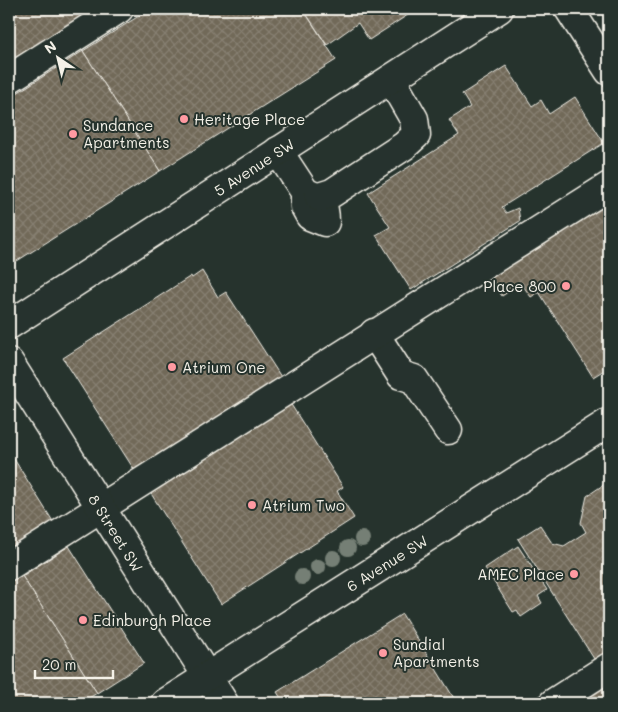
<svg xmlns="http://www.w3.org/2000/svg" width="618" height="712" font-family="Mali,sans-serif">
<style>
.building{fill:url(#building-cross-hatch);stroke:#f4f1e8}
.lines{fill:none;stroke-linecap:round;stroke-linejoin:round}
.minor-casing{stroke:#f4f1e8;stroke-width:31}
.major-casing{stroke:#f4f1e8;stroke-width:31}
.minor{stroke:#26332d;stroke-width:28}
.major{stroke:#26332d;stroke-width:28}
.tree{fill:#747f74}
.poi-dot{fill:#ff9aa2;stroke:#26332d;stroke-width:2}
.labels{text-anchor:middle;dominant-baseline:central;stroke-width:4;stroke-linejoin:round;paint-order:stroke}
.poi-label{font-size:15px;fill:#f4f1e8;stroke:#26332d;text-anchor:start}
.street-label{font-size:15px;fill:#f4f1e8;stroke:#26332d}
</style>
<defs>
<pattern id="building-cross-hatch" width="8" height="8" patternUnits="userSpaceOnUse" patternTransform="scale(1.25)"><rect width="8" height="8" fill="#716959"/><path d="M0 0l8 8M0 8l8-8" fill="none" stroke="#867f71"/></pattern>
</defs>
<rect width="100%" height="100%" fill="#26332d"/>
<filter id="ink" filterUnits="userSpaceOnUse"><feTurbulence type="fractalNoise" baseFrequency=".02" numOctaves="2"/><feDisplacementMap in="SourceGraphic" scale="10" xChannelSelector="R" yChannelSelector="G"/><feConvolveMatrix kernelMatrix="1 2 1 2 8 2 1 2 1" color-interpolation-filters="sRGB"/></filter>
<g filter="url(#ink)">
<!-- building -->
<g class="building">
<path d="M9,9H88L93,16L9,69Z"/>
<path d="M150,9H303L336,60L160,171L83,51Z"/>
<path d="M303,9H417L369,40L358,23L327,45Z"/>
<path d="M83,51L160,171L9,266V98Z"/>
<path d="M506,66L532,106L541,100L549,114L575,97L604,143L502,207L506,213L518,208L520,221L411,290L376,235L390,227L368,193L459,135L449,120L470,107L462,94Z"/>
<path d="M609,199V367L593,377L539,292L531,297L521,283L502,296L489,275Z"/>
<path d="M202,271L218,297L226,292L281,377L135,471L63,358L191,276L192,278Z"/>
<path d="M290,403L343,487L337,491L354,518L221,604L150,492Z"/>
<path d="M9,451L54,523L9,552Z"/>
<path d="M609,481V654L596,662L518,539L540,525L552,543L564,546L586,532L581,523L587,496Z"/>
<path d="M69,546L144,663L97,693L22,576Z"/>
<path d="M518,546L547,590L538,596L542,603L521,617L517,610L513,612L485,568Z"/>
<path d="M22,576L97,693L81,703H9V583Z"/>
<path d="M402,614L457,703H284L277,692Z"/>
<path d="M609,682V703H575Z"/>
</g>
<g class="lines">
<defs>
<g id="minor">
<path d="M569,9L609,71"/>
<path d="M9,79L119,9"/>
<path d="M278,151L305,192V207L310,216L325,222C325,204 322,199 305,192"/>
<path d="M319,197L332,193L404,146L416,135L414,119L391,79"/>
<path d="M374,333L401,375L414,379L448,430"/>
<path d="M9,566L609,186"/>
<path d="M553,703L609,667"/>
</g>
<g id="major">
<path d="M9,325L499,9"/>
<path d="M9,362L224,703"/>
<path d="M165,703L609,422"/>
</g>
</defs>
<!-- minor casing -->
<use href="#minor" class="minor-casing"/>
<!-- major casing -->
<use href="#major" class="major-casing"/>
<!-- minor -->
<use href="#minor" class="minor"/>
<!-- major -->
<use href="#major" class="major"/>
</g>
<!-- trees -->
<g class="tree">
<circle cx="362" cy="539" r="8"/>
<circle cx="348" cy="548" r="8"/>
<circle cx="333" cy="558" r="8"/>
<circle cx="318" cy="567" r="8"/>
<circle cx="302" cy="577" r="8"/>
</g>
</g>
<!-- markers -->
<g class="poi-dot">
<circle cx="184" cy="119" r="5"/>
<circle cx="73" cy="134" r="5"/>
<circle cx="566" cy="286" r="5"/>
<circle cx="172" cy="367" r="5"/>
<circle cx="252" cy="505" r="5"/>
<circle cx="574" cy="574" r="5"/>
<circle cx="83" cy="620" r="5"/>
<circle cx="383" cy="653" r="5"/>
</g>
<g class="labels">
<!-- poi labels -->
<g class="poi-label">
<text x="194" y="119">Heritage Place</text>
<text x="83" y="125">Sundance<tspan x="83" dy="17">Apartments</tspan></text>
<text x="556" y="286" text-anchor="end">Place 800</text>
<text x="182" y="367">Atrium One</text>
<text x="262" y="505">Atrium Two</text>
<text x="564" y="574" text-anchor="end">AMEC Place</text>
<text x="93" y="620">Edinburgh Place</text>
<text x="393" y="644">Sundial<tspan x="393" dy="17">Apartments</tspan></text>
</g>
<!-- street labels -->
<g class="street-label">
<text transform="translate(254 167) rotate(-33)">5 Avenue SW</text>
<text transform="translate(116 533) rotate(58)">8 Street SW</text>
<text transform="translate(387 563) rotate(-32)">6 Avenue SW</text>
</g>
</g>
<!-- margin -->
<rect width="618" height="712" fill="none" stroke="#26332d" stroke-width="30"/>
<rect x="15" y="15" width="588" height="682" fill="none" stroke="#f4f1e8" stroke-width="2" filter="url(#ink)"/>
<!-- north arrow -->
<g transform="translate(58 58) rotate(325)" stroke="#26332d" stroke-width="4" paint-order="stroke">
<path d="M0-4L9 19L0 12L-9 19Z" fill="#f4f1e8"/>
<text y="-8" font-size="14" font-weight="bold" text-anchor="middle" fill="#f4f1e8">N</text>
</g>
<!-- scale -->
<path d="M35 670v8h78v-8" fill="none" stroke="#f4f1e8" stroke-width="2.5"/>
<text x="42" y="670" font-size="15" fill="#f4f1e8" stroke="#26332d" stroke-width="4" paint-order="stroke">20 m</text>
</svg>
